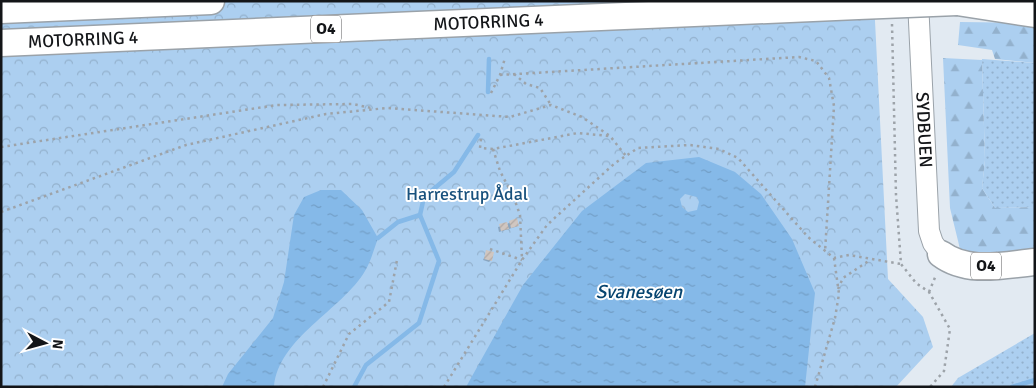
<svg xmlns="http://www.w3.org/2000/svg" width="1036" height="388" font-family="Signika,sans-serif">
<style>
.grass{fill:url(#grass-dots)}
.forest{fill:url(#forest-firs)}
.park{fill:url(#park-crowns)}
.water{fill:url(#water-ripples);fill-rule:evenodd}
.shadow{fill:#0003}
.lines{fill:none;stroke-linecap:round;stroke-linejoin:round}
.stream{stroke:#85b9e8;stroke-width:4.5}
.building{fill:url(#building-hatch)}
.secondary-casing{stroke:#9aa2a9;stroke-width:22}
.highway-casing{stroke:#9aa2a9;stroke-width:29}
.path{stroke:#9da3a9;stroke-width:2.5;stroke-dasharray:2.5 4;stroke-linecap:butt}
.secondary{stroke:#fff;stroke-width:20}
.highway{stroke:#fff;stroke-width:26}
.highway-bridge-casing{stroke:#9aa2a9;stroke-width:29;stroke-linecap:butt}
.highway-bridge{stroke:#fff;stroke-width:26}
.labels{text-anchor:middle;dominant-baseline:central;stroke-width:4;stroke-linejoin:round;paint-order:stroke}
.shield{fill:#fff;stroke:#5a5b5d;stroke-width:1}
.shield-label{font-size:16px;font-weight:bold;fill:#131518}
.street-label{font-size:18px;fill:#131518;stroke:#fff}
.park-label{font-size:18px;fill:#18517d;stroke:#fff}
.water-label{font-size:19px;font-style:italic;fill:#074570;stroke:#fff}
</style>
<defs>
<pattern id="grass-dots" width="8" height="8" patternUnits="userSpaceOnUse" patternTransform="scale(1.25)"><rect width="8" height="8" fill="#accff0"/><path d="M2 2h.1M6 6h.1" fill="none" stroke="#93b1cd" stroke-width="1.8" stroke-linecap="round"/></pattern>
<pattern id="forest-firs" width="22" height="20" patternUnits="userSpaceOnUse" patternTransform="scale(1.25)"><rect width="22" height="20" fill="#accff0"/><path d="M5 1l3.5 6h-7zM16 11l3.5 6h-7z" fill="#93b1cd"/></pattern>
<pattern id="park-crowns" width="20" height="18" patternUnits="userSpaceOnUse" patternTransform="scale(1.25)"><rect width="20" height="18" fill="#accff0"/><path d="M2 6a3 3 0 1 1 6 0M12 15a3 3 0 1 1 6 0" fill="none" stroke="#93b1cd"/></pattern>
<pattern id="water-ripples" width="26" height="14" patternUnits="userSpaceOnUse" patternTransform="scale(1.25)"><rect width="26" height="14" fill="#85b9e8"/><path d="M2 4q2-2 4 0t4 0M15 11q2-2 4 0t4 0" fill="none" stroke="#729ec6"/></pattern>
<pattern id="building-hatch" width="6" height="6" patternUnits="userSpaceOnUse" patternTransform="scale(1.25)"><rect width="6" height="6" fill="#d0c6c0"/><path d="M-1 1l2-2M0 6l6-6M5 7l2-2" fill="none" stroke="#b2a9a4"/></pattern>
</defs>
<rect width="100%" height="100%" fill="#e2eaf2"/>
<!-- grass -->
<g class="grass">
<path d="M982,59L1035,63V207L995,208L982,188L985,160Z"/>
<path d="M1035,333V387H951L958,378Z"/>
</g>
<!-- forest -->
<g class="forest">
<path d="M960,22L1035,23V63L995,59L992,50L958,45Z"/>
<path d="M943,58L982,60L985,160L982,188L995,208L1035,207V258H986L960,249L950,208Z"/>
</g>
<!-- park -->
<path class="park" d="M1,1H874L888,279L923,317L933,347L896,387H1Z"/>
<!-- water -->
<g class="water">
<path d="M699,157L735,172L761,194L792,239L815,293L805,387H466L523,285L582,211L646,163ZM685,194L697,197L699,202L697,210L688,212L682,207L680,199Z"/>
<path d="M321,190H341L362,210L378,238C374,249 371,261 365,271C342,310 278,338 274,387H222L228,374L273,318L284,282L294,215L304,197Z"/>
</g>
<!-- shadow -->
<g class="shadow">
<path d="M510,222L518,226L499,232L498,227L506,225Z"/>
<path d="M487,252L491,260L489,262L483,260Z"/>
</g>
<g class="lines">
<!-- stream -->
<g class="stream">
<path d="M488,92L489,59"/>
<path d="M378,238L398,222L420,215"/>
<path d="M354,387L366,365L419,323L439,261L420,215L424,197L454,172L478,135"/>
<path d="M1012,387L1035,380"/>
</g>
</g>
<!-- building -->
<g class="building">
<path d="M517,218L519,226L511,228L509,221Z"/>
<path d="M507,222L509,229L501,231L499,224Z"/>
<path d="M486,250L494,252L492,261L484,259Z"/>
</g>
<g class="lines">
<defs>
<g id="secondary">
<path id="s1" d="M918,1L929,231L933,243L941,254"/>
</g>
<g id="highway">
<path d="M957,2L1035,14"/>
<path d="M1,10L211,1"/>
<path id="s2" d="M1,43L858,6"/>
<path d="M941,254C968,274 1003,265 1035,262"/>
</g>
</defs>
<!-- secondary casing -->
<use href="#secondary" class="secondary-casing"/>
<!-- highway casing -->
<use href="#highway" class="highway-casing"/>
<!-- path -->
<g class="path">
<path d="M892,24L896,195L901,264L916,283L929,292L950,329L944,371L930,387"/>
<path d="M514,74L526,84L540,88L551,105"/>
<path d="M500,75L799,57L816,61L829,78L834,106L825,252"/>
<path d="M491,93L500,75L505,58"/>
<path d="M481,139L480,148L493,149L578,133L609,136"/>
<path d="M1,147L277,105L353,104L371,108"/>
<path d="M493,149L500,171L514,198L520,215L522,259"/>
<path d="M1,212L186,145L326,114L387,108L510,117L551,105L582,117L610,136L626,156"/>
<path d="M490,249L522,260"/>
<path d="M838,289L843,278L870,260"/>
<path d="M929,292L936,275"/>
<path d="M323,387L349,334L389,302L397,260"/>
<path d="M444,387L522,260L547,225L615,163L638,148L690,145L719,149L738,158L808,237L834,258L849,255L901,264"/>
<path d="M815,387L835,318L839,294L834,258"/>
</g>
<!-- secondary -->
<use href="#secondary" class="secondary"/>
<!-- highway -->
<use href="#highway" class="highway"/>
<defs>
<path id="highway-bridge" d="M858,6L957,2"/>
</defs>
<!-- highway-bridge casing -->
<use href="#highway-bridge" class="highway-bridge-casing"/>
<!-- highway-bridge -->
<use href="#highway-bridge" class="highway-bridge"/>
</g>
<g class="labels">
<!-- shield labels -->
<g class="shield">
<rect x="311" y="15.5" width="30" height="27" rx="4"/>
<rect x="971" y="252.5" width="30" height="27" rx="4"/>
</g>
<g class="shield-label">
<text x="326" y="29">O4</text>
<text x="986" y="266">O4</text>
</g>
<!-- street labels -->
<g class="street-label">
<text stroke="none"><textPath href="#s2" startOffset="488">MOTORRING 4</textPath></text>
<text stroke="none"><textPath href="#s2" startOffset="82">MOTORRING 4</textPath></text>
<text stroke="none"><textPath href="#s1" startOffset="129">SYDBUEN</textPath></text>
</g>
<!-- park labels -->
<g class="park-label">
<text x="467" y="194">Harrestrup Ådal</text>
</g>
<!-- water labels -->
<g class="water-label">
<text x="639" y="292">Svanesøen</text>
</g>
</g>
<!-- border -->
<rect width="1036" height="388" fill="none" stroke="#131518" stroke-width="5"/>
<!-- north arrow -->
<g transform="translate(45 343) rotate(96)" stroke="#ffffff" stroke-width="4" paint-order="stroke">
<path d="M0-4L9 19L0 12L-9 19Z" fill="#131518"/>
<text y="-8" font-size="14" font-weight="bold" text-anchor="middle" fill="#131518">N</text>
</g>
</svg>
